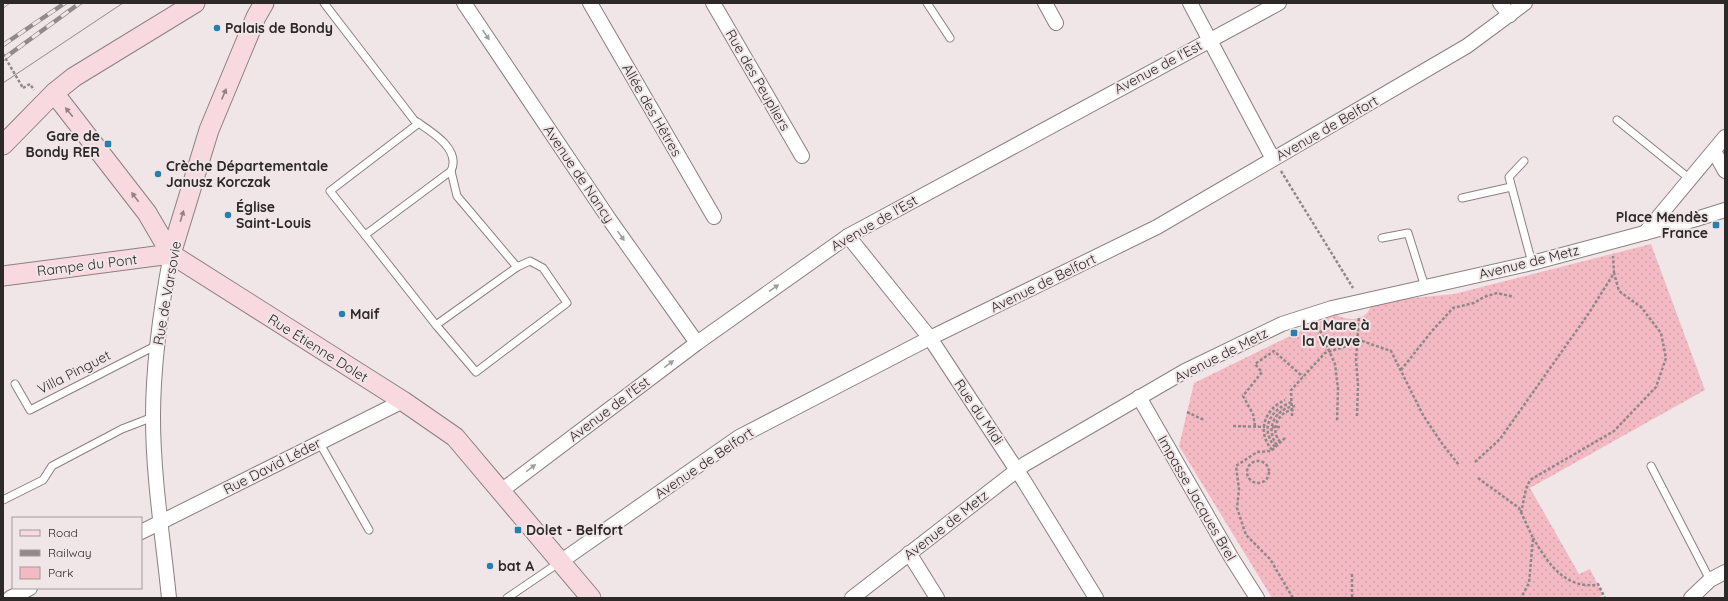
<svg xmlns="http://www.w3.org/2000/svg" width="1728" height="601" font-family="Quicksand,sans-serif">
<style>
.green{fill:url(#green-dots)}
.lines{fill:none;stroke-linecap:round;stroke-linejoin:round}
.lane-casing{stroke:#8a8081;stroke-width:9}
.street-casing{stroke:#8a8081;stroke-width:16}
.secondary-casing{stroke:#8a8081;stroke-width:21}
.path{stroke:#8f8888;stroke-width:2.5;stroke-dasharray:3 2;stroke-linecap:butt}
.lane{stroke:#fff;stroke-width:7}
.street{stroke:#fff;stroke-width:14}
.secondary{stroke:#f9d9e0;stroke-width:19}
.tram{stroke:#91898a;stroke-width:1}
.rail-casing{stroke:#91898a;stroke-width:4.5}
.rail{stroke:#f1e6e7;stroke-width:3;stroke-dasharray:9;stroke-linecap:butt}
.path-bridge{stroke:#8f8888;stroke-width:2.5;stroke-dasharray:3 2;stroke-linecap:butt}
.oneway{fill:#a09f9f}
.oneway2{fill:#938184}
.poi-dot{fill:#2480ad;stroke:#f1e6e7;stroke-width:1.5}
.labels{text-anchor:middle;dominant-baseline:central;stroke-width:4;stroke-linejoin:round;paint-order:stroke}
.poi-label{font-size:14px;font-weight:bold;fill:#2d2929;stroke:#f1e6e7;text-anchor:start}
.street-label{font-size:14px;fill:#2d2929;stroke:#f1e6e7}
</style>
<defs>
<pattern id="green-dots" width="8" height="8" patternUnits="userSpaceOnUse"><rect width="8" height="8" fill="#f4bac4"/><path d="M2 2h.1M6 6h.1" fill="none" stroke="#d2a0a8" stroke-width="1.8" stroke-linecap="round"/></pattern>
</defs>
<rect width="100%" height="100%" fill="#f1e6e7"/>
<!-- green -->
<path class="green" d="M1651,244L1705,390L1530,488L1579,574L1590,569L1603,595L1597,598H1272L1179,446L1194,383L1335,314C1343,319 1358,322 1366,314C1369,311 1371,306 1373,302L1454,294Z"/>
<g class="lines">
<defs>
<g id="lane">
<path d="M324,3L414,120C428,130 462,148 451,171L365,235L330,191L419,123"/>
<path d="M927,3L950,38"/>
<path d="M1617,120L1690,179"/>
<path d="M1524,161L1509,177L1532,263"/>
<path d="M1462,198L1511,187"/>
<path d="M365,235L436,325L517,267L457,196L451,171"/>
<path d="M1382,238L1408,233L1425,287"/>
<path d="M436,325L476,372L567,303L543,268L530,261L517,267"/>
<path d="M15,384L30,410L157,345"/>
<path d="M319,442L369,530"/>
<path d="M1651,466L1710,580"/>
<path d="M3,500L43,480L52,466L122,429L153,417"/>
<path d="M507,598L560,562"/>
</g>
<g id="street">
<path d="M464,3L609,219L697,343"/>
<path d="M590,3L714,217"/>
<path d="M713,3L802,156"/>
<path d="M1045,3L1056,23"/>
<path d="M1190,3L1273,159"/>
<path d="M1500,3L1510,15"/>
<path d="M1714,151L1725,171"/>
<path d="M1645,233L1725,137"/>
<path d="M848,236L930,338L1024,481L1096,598"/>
<path d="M1139,397L1231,557L1257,598"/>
<path d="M501,491L697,343L848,236L1279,3"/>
<path d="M141,532L403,401"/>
<path d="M909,553L937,598"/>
<path d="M560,562L739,437L930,338L1157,227L1467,46L1525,3"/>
<path d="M10,598L30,588"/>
<path d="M169,598C163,538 153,477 153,417C153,362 161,307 171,254"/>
<path d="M852,598L1025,464L1185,371L1282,324L1332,308L1532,263L1693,220L1725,210"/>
<path d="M1691,598L1710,580L1725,572"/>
</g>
<g id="secondary">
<path d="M54,93L147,213L171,254L403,401L455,437L591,598"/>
<path d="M3,145L54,93L74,77L195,3"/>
<path d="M171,254L209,130L256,17L264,3"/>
<path d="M3,276L171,254"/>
</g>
</defs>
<!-- lane casing -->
<use href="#lane" class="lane-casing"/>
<!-- street casing -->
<use href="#street" class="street-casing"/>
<!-- secondary casing -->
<use href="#secondary" class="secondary-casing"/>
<!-- path -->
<g class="path">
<path d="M23,88L30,84L34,90"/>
<path d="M1281,171L1353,288"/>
<path d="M1318,326L1335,364L1338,389L1337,422"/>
<path d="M1401,370L1432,331L1453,308L1474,303L1484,297L1497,293L1514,297"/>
<path d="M1187,412L1204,420"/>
<path d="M1292,416L1291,390L1325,353L1362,341L1391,351L1423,415L1443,445L1459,465"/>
<path d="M1357,416L1358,385L1356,360L1359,316"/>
<path d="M1233,426L1265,427"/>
<path d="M1255,426L1253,414L1243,396L1262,372L1255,364L1274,351L1303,377"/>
<path d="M1272,427H1281"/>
<path d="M1285,438L1271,451L1257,452L1236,466L1239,489L1237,508L1246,535L1270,559L1293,598"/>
<path d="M1280,442C1269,429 1279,409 1296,410"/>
<path d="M1277,445C1264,429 1276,407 1296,406"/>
<path d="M1275,447C1259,428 1271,409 1292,402"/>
<path d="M1272,450C1256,431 1265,409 1285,400"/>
<circle cx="1258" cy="472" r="11"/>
<path d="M1475,462L1500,439L1589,313L1614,273L1613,256"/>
<path d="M1478,478L1519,508L1533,538L1529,583L1521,598"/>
<path d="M1521,513L1526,489L1530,480L1614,431L1656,387L1666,358L1661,333L1641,307L1619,291L1614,273"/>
<path d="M1533,538C1545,558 1560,583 1586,585C1590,585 1594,586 1598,584L1605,598"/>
<path d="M1352,574V598"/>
</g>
<!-- lane -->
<use href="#lane" class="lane"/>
<!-- street -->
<use href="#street" class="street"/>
<!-- secondary -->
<use href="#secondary" class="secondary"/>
<!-- tram -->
<path class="tram" d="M3,83L123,3"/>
<defs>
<g id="rail">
<path d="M3,6L7,3"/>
<path d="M3,45L65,3"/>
<path d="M3,59L80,3"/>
</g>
</defs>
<!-- rail casing -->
<use href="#rail" class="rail-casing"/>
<!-- rail -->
<use href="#rail" class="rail"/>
<!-- path-bridge -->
<path class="path-bridge" d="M3,54L23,88"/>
</g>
<!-- one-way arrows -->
<defs><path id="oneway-solid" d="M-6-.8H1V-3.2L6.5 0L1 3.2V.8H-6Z"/></defs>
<g class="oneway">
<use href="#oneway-solid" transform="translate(486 35) rotate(56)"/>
<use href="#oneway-solid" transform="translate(621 236) rotate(55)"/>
<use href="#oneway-solid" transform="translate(774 288) rotate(-35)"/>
<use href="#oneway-solid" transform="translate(669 364) rotate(-37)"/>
<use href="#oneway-solid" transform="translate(531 468) rotate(-37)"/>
</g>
<g class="oneway2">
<use href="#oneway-solid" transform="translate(224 94) rotate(-67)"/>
<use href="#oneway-solid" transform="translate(69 112) rotate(-129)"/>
<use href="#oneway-solid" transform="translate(135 197) rotate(-127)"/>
<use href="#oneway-solid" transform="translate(182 216) rotate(-73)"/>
</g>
<!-- markers -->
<g class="poi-dot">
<circle cx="217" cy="28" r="4"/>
<rect x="104" y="140" width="8" height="8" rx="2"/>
<circle cx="158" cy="174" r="4"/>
<circle cx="228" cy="215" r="4"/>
<rect x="1712" y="221" width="8" height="8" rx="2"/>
<circle cx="342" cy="314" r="4"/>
<rect x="1290" y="329" width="8" height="8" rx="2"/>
<rect x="514" y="526" width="8" height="8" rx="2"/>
<circle cx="490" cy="566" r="4"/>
</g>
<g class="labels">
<!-- poi labels -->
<g class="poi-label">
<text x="225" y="28">Palais de Bondy</text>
<text x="100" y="136" text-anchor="end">Gare de<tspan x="100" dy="16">Bondy RER</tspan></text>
<text x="166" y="166">Crèche Départementale<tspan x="166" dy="16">Janusz Korczak</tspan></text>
<text x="236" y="207">Église<tspan x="236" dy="16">Saint-Louis</tspan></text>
<text x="1708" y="217" text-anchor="end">Place Mendès<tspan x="1708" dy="16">France</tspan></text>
<text x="350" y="314">Maif</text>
<text x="1302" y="325">La Mare à<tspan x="1302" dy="16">la Veuve</tspan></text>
<text x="526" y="530">Dolet - Belfort</text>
<text x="498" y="566">bat A</text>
</g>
<!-- street labels -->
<g class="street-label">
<text transform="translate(1158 67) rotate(-28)">Avenue de l'Est</text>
<text transform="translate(758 80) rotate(60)">Rue des Peupliers</text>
<text transform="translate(652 110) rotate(60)">Allée des Hêtres</text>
<text transform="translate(1327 128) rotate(-30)">Avenue de Belfort</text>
<text transform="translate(579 174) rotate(56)">Avenue de Nancy</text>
<text transform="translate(874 223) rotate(-30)">Avenue de l'Est</text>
<text transform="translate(1529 262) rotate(-14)">Avenue de Metz</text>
<text transform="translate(87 265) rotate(-7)">Rampe du Pont</text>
<text transform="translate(1043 283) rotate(-26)">Avenue de Belfort</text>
<text transform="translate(167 293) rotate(-80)">Rue de Varsovie</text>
<text transform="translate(318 348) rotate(32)">Rue Étienne Dolet</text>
<text transform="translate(1221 355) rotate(-27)">Avenue de Metz</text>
<text transform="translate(74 372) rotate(-27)">Villa Pinguet</text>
<text transform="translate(609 409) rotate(-37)">Avenue de l'Est</text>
<text transform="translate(979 412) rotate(56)">Rue du Midi</text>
<text transform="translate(704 463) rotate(-34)">Avenue de Belfort</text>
<text transform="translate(272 466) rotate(-27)">Rue David Léder</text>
<text transform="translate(1197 498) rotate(60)">Impasse Jacques Brel</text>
<text transform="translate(946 525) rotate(-38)">Avenue de Metz</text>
</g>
</g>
<!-- border -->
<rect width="1728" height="601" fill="none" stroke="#2d2929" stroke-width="8"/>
<!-- legend -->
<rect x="12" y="517" width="130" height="72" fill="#f1e6e7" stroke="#a39a9b"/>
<rect x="20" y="530" width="20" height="6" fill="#f9d9e0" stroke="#a39a9b"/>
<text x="48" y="537" font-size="12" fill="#2d2929">Road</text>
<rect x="20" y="550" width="20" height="6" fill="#91898a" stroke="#a39a9b"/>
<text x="48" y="557" font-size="12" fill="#2d2929">Railway</text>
<rect x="20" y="567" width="20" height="12" fill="#f4bac4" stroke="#a39a9b"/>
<text x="48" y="577" font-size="12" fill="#2d2929">Park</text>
</svg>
